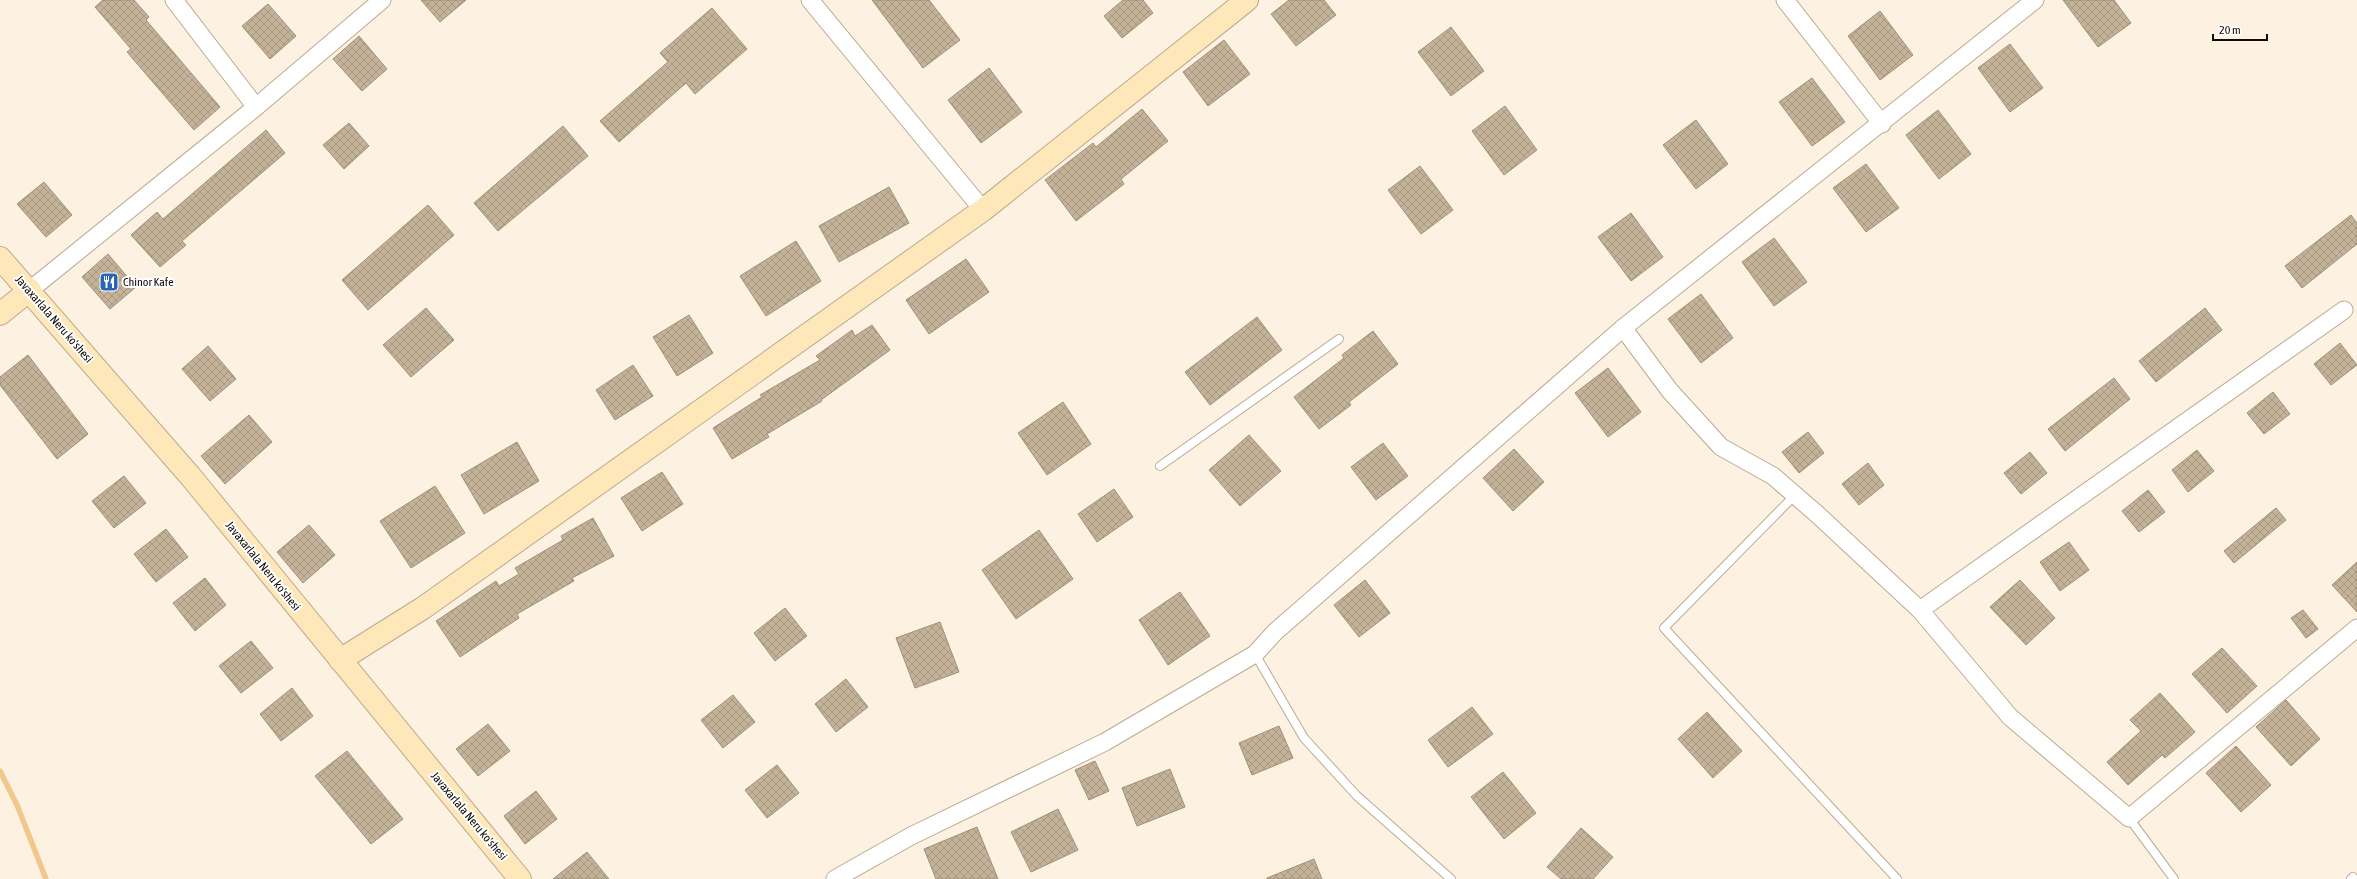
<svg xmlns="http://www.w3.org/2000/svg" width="2357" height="879" font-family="'Asap Condensed',sans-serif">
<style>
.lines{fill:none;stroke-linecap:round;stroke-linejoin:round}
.stream{stroke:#f1c88b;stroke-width:5.5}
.building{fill:url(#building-cross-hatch);stroke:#a19077}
.lane-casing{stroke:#bbaa91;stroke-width:10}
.street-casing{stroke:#bbaa91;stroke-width:19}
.secondary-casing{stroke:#bbaa91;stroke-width:24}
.lane{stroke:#fff;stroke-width:8}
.street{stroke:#fff;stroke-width:17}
.secondary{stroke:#fee7b8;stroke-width:22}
.labels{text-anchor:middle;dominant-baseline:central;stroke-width:4;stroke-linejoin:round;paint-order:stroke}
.poi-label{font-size:12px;fill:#110b04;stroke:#fff;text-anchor:start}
.street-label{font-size:12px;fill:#110b04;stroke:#fff}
</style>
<defs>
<pattern id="building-cross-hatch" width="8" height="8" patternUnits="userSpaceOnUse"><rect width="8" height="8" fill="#c4b299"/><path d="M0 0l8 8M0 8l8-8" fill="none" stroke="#a79882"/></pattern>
</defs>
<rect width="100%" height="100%" fill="#fdf1e2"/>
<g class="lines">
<!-- stream -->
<path class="stream" d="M0,771L17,805L46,879"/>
</g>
<!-- building -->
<g class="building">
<path d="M103,0H134L149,17L146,20L220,107L194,130L127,52L131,49L95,7Z"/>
<path d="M421,0H466L440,22Z"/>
<path d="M872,0H929L960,40L923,68Z"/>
<path d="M1123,0H1143L1153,13L1122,38L1104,16Z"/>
<path d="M1289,0H1324L1336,15L1296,46L1271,14Z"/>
<path d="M2063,0H2114L2131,23L2098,47Z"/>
<path d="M268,4L296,36L270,59L242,26Z"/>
<path d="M712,8L747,49L695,94L686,83L619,142L600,121L668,62L660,53Z"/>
<path d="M1880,11L1913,55L1880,80L1848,36Z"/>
<path d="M1451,27L1484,71L1451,96L1418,52Z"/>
<path d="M359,36L387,69L362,91L333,59Z"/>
<path d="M1224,40L1250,74L1208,106L1183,72Z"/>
<path d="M2010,44L2043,88L2010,112L1978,68Z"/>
<path d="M989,68L1022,112L981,143L948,100Z"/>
<path d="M1812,78L1845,122L1812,146L1779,102Z"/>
<path d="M1505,106L1537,150L1504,175L1472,131Z"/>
<path d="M1142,109L1168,141L1121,179L1124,184L1076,221L1045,180L1093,143L1096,147Z"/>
<path d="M1938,110L1971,154L1939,179L1906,135Z"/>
<path d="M1696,120L1728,164L1696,189L1663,145Z"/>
<path d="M349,123L369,146L344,169L323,145Z"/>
<path d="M563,126L588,156L498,231L474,203Z"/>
<path d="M266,130L285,153L182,241L186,245L160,267L131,235L157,212L163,219Z"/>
<path d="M1866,164L1899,208L1866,232L1833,188Z"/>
<path d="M1420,166L1453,210L1421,234L1388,190Z"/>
<path d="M44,182L72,215L46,237L17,204Z"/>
<path d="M889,187L909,223L839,262L819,226Z"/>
<path d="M428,205L454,235L368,310L342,280Z"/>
<path d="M1631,213L1663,257L1631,281L1598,237Z"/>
<path d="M2351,215L2357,223V244L2302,288L2285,266Z"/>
<path d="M1774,238L1807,282L1774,306L1742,262Z"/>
<path d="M796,241L821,281L766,316L740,276Z"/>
<path d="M108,254L136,287L110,309L82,277Z"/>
<path d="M966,259L989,292L929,334L906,300Z"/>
<path d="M1701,294L1733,338L1701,363L1668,319Z"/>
<path d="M426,308L454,340L411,377L383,345Z"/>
<path d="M2205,308L2222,330L2156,382L2139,361Z"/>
<path d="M689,315L713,353L677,376L653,337Z"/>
<path d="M1257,317L1282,350L1210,405L1185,372Z"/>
<path d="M872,325L890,350L821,400L822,401L767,434L769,437L732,459L713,428L762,397L760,395L820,360L816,356L852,330L855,336Z"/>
<path d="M1373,331L1398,364L1349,402L1351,405L1319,429L1294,397L1344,358L1342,355Z"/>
<path d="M2340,343L2357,365L2331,385L2314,364Z"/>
<path d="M208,346L236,379L210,401L182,369Z"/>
<path d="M28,355L88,434L57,459L0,385V377Z"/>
<path d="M633,365L653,396L615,420L596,390Z"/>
<path d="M1608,368L1641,412L1608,437L1575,393Z"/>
<path d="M2114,378L2130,399L2065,451L2048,429Z"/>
<path d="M2273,392L2290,414L2264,434L2247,413Z"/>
<path d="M1063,402L1091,444L1047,475L1018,433Z"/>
<path d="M249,415L272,442L225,484L201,456Z"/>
<path d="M1808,432L1824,453L1799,473L1782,452Z"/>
<path d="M1249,435L1281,471L1240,506L1209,470Z"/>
<path d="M517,442L539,481L484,514L461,475Z"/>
<path d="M1383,443L1408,476L1376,500L1351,467Z"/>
<path d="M1514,449L1544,482L1513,511L1483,478Z"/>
<path d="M2197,450L2214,471L2188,492L2172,470Z"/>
<path d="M2030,452L2047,473L2021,494L2004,473Z"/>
<path d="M1868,463L1884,485L1859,505L1842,484Z"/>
<path d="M662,472L683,504L642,531L621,498Z"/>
<path d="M124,476L146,503L114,528L92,501Z"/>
<path d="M435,486L465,533L411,568L380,521Z"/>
<path d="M1114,489L1133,517L1097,542L1078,514Z"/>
<path d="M2148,490L2165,512L2139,532L2122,511Z"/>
<path d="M2276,508L2286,520L2234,563L2224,551Z"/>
<path d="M593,518L614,556L572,578L574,581L517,614L519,618L460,657L436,621L496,581L499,586L519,574L515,568L563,540L561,536Z"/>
<path d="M309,525L335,555L303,583L277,552Z"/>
<path d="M166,529L188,557L156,582L134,554Z"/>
<path d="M1039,530L1073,579L1016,619L982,570Z"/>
<path d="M2069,542L2089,570L2060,591L2040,562Z"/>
<path d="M2357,562V612L2332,585Z"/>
<path d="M205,578L226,605L195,631L173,603Z"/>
<path d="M1365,580L1390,613L1359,637L1334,605Z"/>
<path d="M2020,580L2055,618L2026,645L1990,607Z"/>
<path d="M1180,592L1210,636L1168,665L1139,620Z"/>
<path d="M785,608L807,636L775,661L754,633Z"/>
<path d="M2303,610L2318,629L2306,638L2291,618Z"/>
<path d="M940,622L959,672L915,688L896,638Z"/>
<path d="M251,641L273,668L241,693L219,666Z"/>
<path d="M2222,648L2257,686L2227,713L2192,674Z"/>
<path d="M846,679L868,707L836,732L815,704Z"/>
<path d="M292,688L313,716L281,741L260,714Z"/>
<path d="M2160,693L2195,732L2165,758L2162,755L2128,785L2107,762L2141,731L2130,720Z"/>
<path d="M733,695L755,722L723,748L701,720Z"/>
<path d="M2286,700L2320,739L2291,766L2256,727Z"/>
<path d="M1472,707L1493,734L1448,767L1428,740Z"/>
<path d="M1707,712L1742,751L1713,778L1678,739Z"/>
<path d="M488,724L510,751L478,776L456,749Z"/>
<path d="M1279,726L1293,758L1252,775L1239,743Z"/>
<path d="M2236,746L2271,785L2241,812L2206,773Z"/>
<path d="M347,751L403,819L371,844L315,776Z"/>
<path d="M1095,761L1109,791L1089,800L1075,770Z"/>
<path d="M777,765L799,793L767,818L745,790Z"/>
<path d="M1170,769L1185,807L1137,826L1122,788Z"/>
<path d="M1503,772L1536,813L1504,839L1471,797Z"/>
<path d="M536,791L557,819L525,844L504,816Z"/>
<path d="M1058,809L1078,850L1031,872L1011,832Z"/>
<path d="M977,827L998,879H936L924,849Z"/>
<path d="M1581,828L1613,857L1593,879H1561L1547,867Z"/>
<path d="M587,852L609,879H553Z"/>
<path d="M1314,859L1322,879H1267V878Z"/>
</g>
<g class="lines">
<defs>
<g id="lane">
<path d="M1160,466L1339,339"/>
<path d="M1795,495L1664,628L1897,879"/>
<path d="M1255,654L1304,738L1357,796L1451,879"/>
<path d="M2129,818L2174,879"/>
<path d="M2351,879L2353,877"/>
</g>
<g id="street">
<path d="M174,0L256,107"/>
<path d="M810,0L983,210"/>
<path d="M1785,0L1882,124"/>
<path d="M30,290L256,107L382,0"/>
<path d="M1623,328L1670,391L1721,447L1773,476L1818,515L1920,610L2010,717L2129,818L2357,628"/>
<path d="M1920,610L2344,310"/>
<path d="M835,879L911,836L1105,742L1255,654L1275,632L1623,328L2035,0"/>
</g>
<g id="secondary">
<path d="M0,258L191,477L520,879"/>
<path d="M0,314L30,290"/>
<path d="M340,660L423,608L983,210L1247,0"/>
</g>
</defs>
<!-- lane casing -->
<use href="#lane" class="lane-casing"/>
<!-- street casing -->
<use href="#street" class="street-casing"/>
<!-- secondary casing -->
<use href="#secondary" class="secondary-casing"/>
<!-- lane -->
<use href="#lane" class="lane"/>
<!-- street -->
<use href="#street" class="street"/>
<!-- secondary -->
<use href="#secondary" class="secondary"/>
</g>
<!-- icons -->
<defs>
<symbol id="restaurant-square" viewBox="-11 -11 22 22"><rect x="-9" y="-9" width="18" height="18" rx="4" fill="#2665b7" stroke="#fff"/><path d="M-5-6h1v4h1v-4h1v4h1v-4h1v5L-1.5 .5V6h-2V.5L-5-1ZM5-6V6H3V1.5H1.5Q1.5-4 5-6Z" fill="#fff"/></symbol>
</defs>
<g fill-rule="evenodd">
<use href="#restaurant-square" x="98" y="271" width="22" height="22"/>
</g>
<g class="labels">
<!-- poi labels -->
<g class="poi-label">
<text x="123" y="282">Chinor Kafe</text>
</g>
<!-- street labels -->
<g class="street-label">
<text transform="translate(54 319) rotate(49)">Javaxarlala Neru ko'shesi</text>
<text transform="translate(263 566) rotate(51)">Javaxarlala Neru ko'shesi</text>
<text transform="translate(469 816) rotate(50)">Javaxarlala Neru ko'shesi</text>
</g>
</g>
<!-- scale -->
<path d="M2213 34v6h54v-6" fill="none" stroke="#110b04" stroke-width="2"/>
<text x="2219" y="34" font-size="12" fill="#110b04" stroke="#ffffff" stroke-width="3" paint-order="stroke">20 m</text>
</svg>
